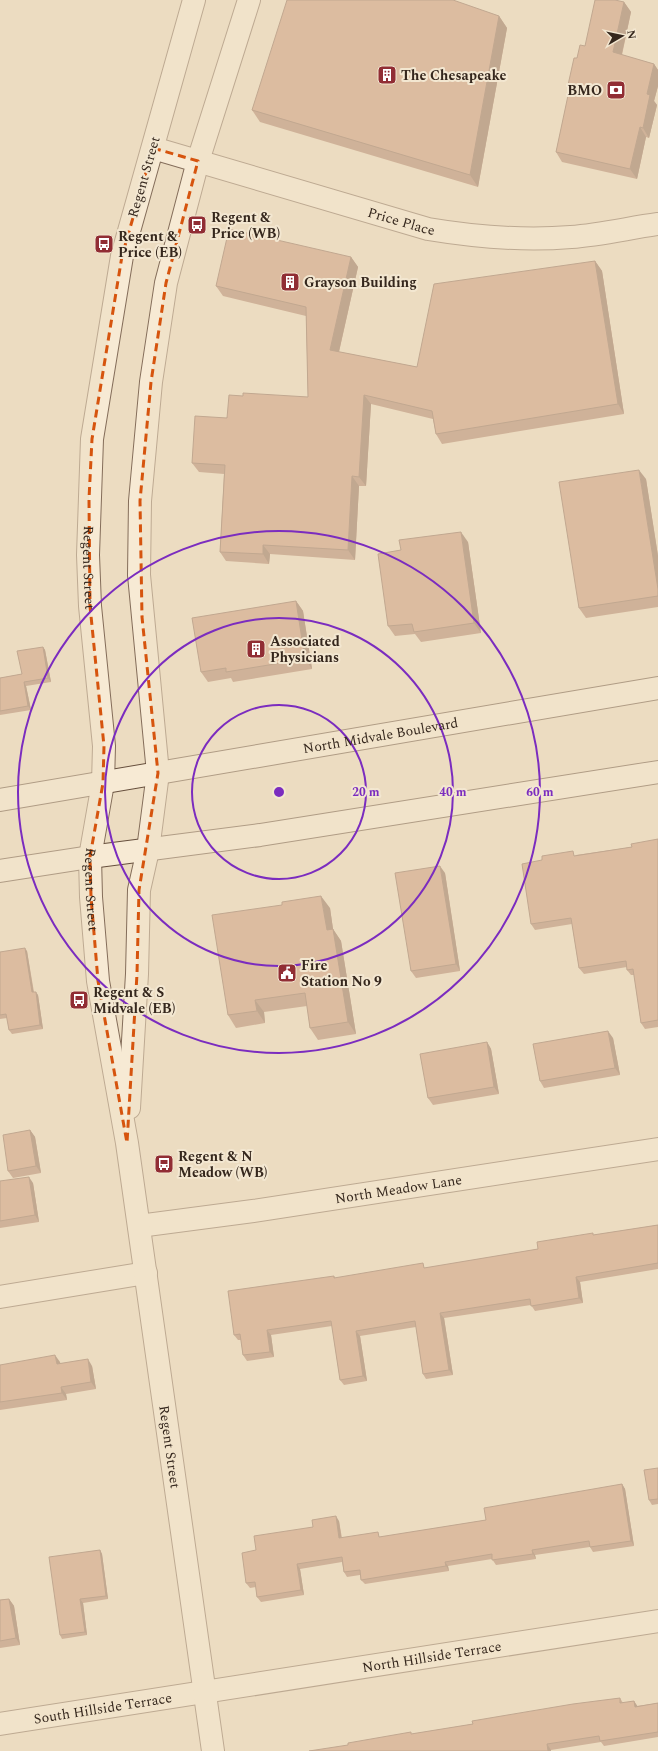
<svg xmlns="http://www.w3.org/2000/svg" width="658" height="1751" font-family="Spectral,serif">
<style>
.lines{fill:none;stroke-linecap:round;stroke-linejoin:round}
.minor-casing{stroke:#846d5a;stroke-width:24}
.tertiary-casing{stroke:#846d5a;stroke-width:24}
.secondary-casing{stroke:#664f3d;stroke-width:24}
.minor{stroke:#f7ead4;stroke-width:22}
.tertiary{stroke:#f7ead4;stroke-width:22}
.secondary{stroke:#f7ead4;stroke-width:22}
.wall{fill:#ac7f68}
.shaded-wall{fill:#8c6855}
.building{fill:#c89479;stroke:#8c6855}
.marked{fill:none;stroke:#d6540e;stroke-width:3;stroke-dasharray:8 5;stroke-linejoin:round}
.ring{fill:none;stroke:#7b2cbf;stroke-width:2}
.labels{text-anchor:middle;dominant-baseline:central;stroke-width:4;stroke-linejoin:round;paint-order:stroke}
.poi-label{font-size:14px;font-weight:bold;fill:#35271d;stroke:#f3e7d1;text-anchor:start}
.street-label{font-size:14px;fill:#35271d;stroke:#f3e7d1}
.centre{fill:#7b2cbf;stroke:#f3e7d1;stroke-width:2}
.ring-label{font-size:12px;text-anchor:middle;font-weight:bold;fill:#7b2cbf;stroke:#f3e7d1;stroke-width:4;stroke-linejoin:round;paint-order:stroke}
</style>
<rect width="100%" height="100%" fill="#ecdcc1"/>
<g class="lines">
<defs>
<g id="minor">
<path id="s1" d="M153,148L428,229C476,237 522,241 571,237C600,235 629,228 658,224"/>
<path id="s2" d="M139,1226L253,1211L658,1149"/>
<path d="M0,1297L146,1273"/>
<path id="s3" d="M0,1724L658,1621"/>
</g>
<g id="tertiary">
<path id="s4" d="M194,0L122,256L92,439L88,555L90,606L104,746L103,783L90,857L91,897L98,981L127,1143L213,1751"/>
<path d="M129,1108L137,974L139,890L148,850L158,773L139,575L140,501L151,382L166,283L198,161L249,0"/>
</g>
<g id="secondary">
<path id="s5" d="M0,800L658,688"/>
<path d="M0,871L90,857L260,835L658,772"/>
</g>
</defs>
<!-- minor casing -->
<use href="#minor" class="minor-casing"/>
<!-- tertiary casing -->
<use href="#tertiary" class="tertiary-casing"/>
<!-- secondary casing -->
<use href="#secondary" class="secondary-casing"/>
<!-- minor -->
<use href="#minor" class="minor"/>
<!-- tertiary -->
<use href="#tertiary" class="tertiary"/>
<!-- secondary -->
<use href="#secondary" class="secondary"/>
</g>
<!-- wall -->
<g class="wall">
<path d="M624,2L631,12L622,55L654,64L658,70V86L654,101L657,105L649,138L646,137L637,179L562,162L556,152L570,88L568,85L577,58L585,46Z"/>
<path d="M499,16L507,28L478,187L260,122L252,110Z"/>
<path d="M351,257L358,267L339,352L417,367L595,261L602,271L624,414L442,444L436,434L433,419L371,404L366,486H359L355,560L270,554L269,564L226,561L220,552L224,474L199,472L192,463L243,396L308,397L306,316L223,296L216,286Z"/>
<path d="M646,479L658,556V607L586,618L579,608Z"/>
<path d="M468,542L481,633L421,642L415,634L395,636L388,626Z"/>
<path d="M296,601L303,611L312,669L233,682L231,678L208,682L201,672Z"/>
<path d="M43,647L45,650L51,682L26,686L31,710L0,715V678L22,674Z"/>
<path d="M658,839V1027L645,1029L641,1023L634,975H631L627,970V967L584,974L579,968L572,924L535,930L531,924L576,855L632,847Z"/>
<path d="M445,873L460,971L416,978L411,971Z"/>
<path d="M330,908L333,929L341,941L356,1034L318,1040L310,1028L307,1006L264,1012L265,1023L236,1028L228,1015Z"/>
<path d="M27,951L34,992L38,995L43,1029L12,1034L9,1030L7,1018L0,1019V952Z"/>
<path d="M613,1038L620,1075L544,1088L540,1081Z"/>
<path d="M487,1042L491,1049L499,1094L433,1105L428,1098Z"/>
<path d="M30,1130L35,1137L41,1173L13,1178L8,1171Z"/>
<path d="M0,1181L33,1183L39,1222L0,1228Z"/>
<path d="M658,1225V1269L580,1282L583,1303L535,1311L531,1305L444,1318L453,1375L426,1379L423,1374L416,1327L360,1336L367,1381L344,1385L340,1380L332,1326L271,1335L274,1357L247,1361L243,1355L241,1340H238L234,1335L334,1276L335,1278L426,1268L538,1249L594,1235Z"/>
<path d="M60,1362V1363L92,1366L96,1389L66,1394L67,1400L0,1410V1365Z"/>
<path d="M658,1468V1504L652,1505L649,1500Z"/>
<path d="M622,1484L625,1489L634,1546L593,1552L590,1547L535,1555L536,1559L496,1565L492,1559L448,1566L449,1571L365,1584L361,1580L360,1575L347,1577L344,1572L342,1562L300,1569L304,1595L261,1602L257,1597L256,1587L250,1588L246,1583L256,1550L313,1527L339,1521L342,1538L381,1537L486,1520Z"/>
<path d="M100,1550L102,1554L108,1599L83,1603L87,1635L62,1639L60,1635Z"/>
<path d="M9,1599L14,1606L20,1645L0,1648V1600Z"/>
<path d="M620,1698L623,1703L634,1701L637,1706L658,1703V1737L604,1746L601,1742L551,1750L348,1745L412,1734L473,1724Z"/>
</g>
<!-- shaded-wall -->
<g class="shaded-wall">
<path d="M624,2L631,12L620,62L613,52Z"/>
<path d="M499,16L507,28L478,187L470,175Z"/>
<path d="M654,64L658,70V86L654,101L657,105L649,138L643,128L647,94Z"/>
<path d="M640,127L646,137L637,179L630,169Z"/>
<path d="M351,257L358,267L337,360L330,350Z"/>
<path d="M595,261L602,271L624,414L618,404Z"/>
<path d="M364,395L371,404L366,486L359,477Z"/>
<path d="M639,470L646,479L658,556V589Z"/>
<path d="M352,476L359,486L355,560L348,550Z"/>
<path d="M461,532L468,542L481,633L474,623Z"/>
<path d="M263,545L270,554L269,564L263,554Z"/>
<path d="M296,601L303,611L312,669L305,659Z"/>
<path d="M43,647L45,650L51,682L48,678Z"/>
<path d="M24,682L26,686L31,710L28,706Z"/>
<path d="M440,866L445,873L460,971L456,964Z"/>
<path d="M321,896L330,908L333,929L341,941L356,1034L348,1022L327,930Z"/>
<path d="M25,948L27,951L34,996L32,992Z"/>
<path d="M36,992L38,995L43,1029L40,1025Z"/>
<path d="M255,1000L264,1012L265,1023L257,1011Z"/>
<path d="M608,1031L613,1038L620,1075L615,1068Z"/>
<path d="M487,1042L491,1049L499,1094L494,1087Z"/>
<path d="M30,1130L35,1137L41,1173L36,1166Z"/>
<path d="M29,1177L33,1183L39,1222L35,1215Z"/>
<path d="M576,1277L580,1282L583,1303L579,1298Z"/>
<path d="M440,1313L444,1318L453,1375L449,1370Z"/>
<path d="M267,1330L271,1335L274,1357L270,1352Z"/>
<path d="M356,1331L360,1336L367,1381L363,1376Z"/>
<path d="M55,1355L60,1362L62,1371L57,1364Z"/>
<path d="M88,1359L92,1366L96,1389L91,1382Z"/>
<path d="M61,1387L66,1394L67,1400L62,1393Z"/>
<path d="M622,1484L625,1489L634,1546L631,1541Z"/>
<path d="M336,1516L339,1521L342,1543L339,1538Z"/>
<path d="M100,1550L102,1554L108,1599L106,1596Z"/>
<path d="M532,1550L535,1555L536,1559L533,1554Z"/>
<path d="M445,1562L448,1566L449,1571L446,1566Z"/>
<path d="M297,1564L300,1569L304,1595L301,1590Z"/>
<path d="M9,1599L14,1606L20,1645L16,1638Z"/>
<path d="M80,1599L83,1603L87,1635L85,1632Z"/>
<path d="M634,1701L638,1707H635Z"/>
<path d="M547,1744L551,1750V1751H548Z"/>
</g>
<!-- building -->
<g class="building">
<path d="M287,0H453L499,16L470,175L252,110Z"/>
<path d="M595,0H615L624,2L613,52L654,64L647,94L650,95L643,128L640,127L630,169L556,152L570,86L568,85L574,58H577L580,45L585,46Z"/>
<path d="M229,229L351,257L330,350L417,367L434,284L595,261L618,404L436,434L432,411L364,395L359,477L352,476L348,550L263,545V554L220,552L225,465L192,463L195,416L227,418L229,395L243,396V393L308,397L306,307L216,286Z"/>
<path d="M639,470L658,589V596L579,608L559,482Z"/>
<path d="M461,532L474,623L414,632L412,624L388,626L378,554L401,550L399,540Z"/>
<path d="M296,601L305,659L226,672V668L201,672L192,618Z"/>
<path d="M43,647L48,678L24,682L28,706L0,711V678L22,674L17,651Z"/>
<path d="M658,839V1020L641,1023L633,969L627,970L626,961L579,968L571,918L531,924L522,864L542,860V856L573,851L574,856L632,847L631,844Z"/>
<path d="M440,866L456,964L411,971L395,873Z"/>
<path d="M321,896L327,930L333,929L348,1022L310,1028L305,993L255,1000L257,1011L228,1015L212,915L282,905V902Z"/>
<path d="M25,948L32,992H36L40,1025L9,1030L6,1014L0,1015V952Z"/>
<path d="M608,1031L615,1068L540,1081L533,1044Z"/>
<path d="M487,1042L494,1087L428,1098L420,1054Z"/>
<path d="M30,1130L36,1166L8,1171L3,1135Z"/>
<path d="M29,1177L35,1215L0,1221V1181Z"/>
<path d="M658,1225V1263L576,1277L579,1298L531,1306L530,1299L440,1313L449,1370L423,1374L415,1321L356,1331L363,1376L340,1380L331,1321L267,1330L270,1352L243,1355L240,1334L234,1335L228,1291L334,1276V1278L423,1263L424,1268L538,1249L537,1242L593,1233V1235Z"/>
<path d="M55,1355L57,1364L88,1359L91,1382L61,1387L62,1393L0,1402V1365Z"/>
<path d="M658,1468V1499L649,1500L644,1470Z"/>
<path d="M622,1484L631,1541L590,1547L589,1541L532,1550L533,1554L492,1560V1554L445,1562L446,1566L361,1580L360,1570L344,1572L342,1557L297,1564L301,1590L257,1597L255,1582L246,1583L242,1553L256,1550L254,1536L313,1527L312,1520L336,1516L339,1538L378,1532L379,1537L486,1520L484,1508Z"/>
<path d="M100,1550L106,1596L80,1599L85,1632L60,1635L49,1557Z"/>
<path d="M9,1599L16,1638L0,1641V1600Z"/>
<path d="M620,1698V1703L634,1701L635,1707L658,1703V1732L600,1741L599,1736L547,1744L548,1751H309L348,1745V1743L411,1732V1734L473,1724L472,1721L573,1704Z"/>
</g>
<!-- marked area -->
<path d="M0 0H658V1751H0ZM153,148L198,161L166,283L151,382L140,501L142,617L158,773L139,890L137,974L127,1143L98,981L91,897L90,857L103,783L104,746L90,606L89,499L92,439L122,256Z" fill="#ecdcc1" fill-opacity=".55" fill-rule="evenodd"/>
<path class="marked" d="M153,148L198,161L166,283L151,382L140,501L142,617L158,773L139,890L137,974L127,1143L98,981L91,897L90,857L103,783L104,746L90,606L89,499L92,439L122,256Z"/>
<!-- distance rings -->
<g class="ring">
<circle cx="279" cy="792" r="87"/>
<circle cx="279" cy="792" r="174"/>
<circle cx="279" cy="792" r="261"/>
</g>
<!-- icons -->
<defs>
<symbol id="building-square" viewBox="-11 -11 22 22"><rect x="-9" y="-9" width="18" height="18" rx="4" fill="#912d34" stroke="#f3e7d1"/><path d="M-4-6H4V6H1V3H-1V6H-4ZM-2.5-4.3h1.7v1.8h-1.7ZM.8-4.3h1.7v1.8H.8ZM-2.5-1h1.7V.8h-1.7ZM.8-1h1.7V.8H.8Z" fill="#fff"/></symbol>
<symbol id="bank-square" viewBox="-11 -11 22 22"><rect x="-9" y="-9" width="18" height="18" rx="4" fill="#912d34" stroke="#f3e7d1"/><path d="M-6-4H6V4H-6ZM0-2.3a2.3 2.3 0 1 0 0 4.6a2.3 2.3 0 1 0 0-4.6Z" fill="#fff"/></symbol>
<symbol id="bus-square" viewBox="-11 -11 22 22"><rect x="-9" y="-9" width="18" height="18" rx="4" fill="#912d34" stroke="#f3e7d1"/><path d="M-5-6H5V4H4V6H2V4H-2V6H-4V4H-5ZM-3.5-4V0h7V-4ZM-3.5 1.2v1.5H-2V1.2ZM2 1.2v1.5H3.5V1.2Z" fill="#fff"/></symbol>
<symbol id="civic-square" viewBox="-11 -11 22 22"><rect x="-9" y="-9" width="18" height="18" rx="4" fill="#912d34" stroke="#f3e7d1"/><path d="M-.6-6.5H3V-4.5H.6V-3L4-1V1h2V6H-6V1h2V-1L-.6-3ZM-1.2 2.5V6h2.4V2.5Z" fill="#fff"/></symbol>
</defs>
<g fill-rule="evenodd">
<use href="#building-square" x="376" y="64" width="22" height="22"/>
<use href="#bank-square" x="605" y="79" width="22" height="22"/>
<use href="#bus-square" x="186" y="214" width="22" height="22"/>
<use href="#bus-square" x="93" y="233" width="22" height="22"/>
<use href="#building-square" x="279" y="271" width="22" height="22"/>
<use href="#building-square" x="245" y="638" width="22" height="22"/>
<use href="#civic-square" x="276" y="962" width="22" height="22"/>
<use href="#bus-square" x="68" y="989" width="22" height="22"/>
<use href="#bus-square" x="153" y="1153" width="22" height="22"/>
</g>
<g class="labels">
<!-- poi labels -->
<g class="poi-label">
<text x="401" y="75">The Chesapeake</text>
<text x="602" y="90" text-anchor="end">BMO</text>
<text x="211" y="217">Regent &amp;<tspan x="211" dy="16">Price (WB)</tspan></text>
<text x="118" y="236">Regent &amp;<tspan x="118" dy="16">Price (EB)</tspan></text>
<text x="304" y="282">Grayson Building</text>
<text x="270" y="641">Associated<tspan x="270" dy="16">Physicians</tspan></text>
<text x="301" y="965">Fire<tspan x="301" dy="16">Station No 9</tspan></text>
<text x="93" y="992">Regent &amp; S<tspan x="93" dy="16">Midvale (EB)</tspan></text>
<text x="178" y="1156">Regent &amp; N<tspan x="178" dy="16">Meadow (WB)</tspan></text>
</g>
<!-- street labels -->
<g class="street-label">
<text transform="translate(144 177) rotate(-74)">Regent Street</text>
<text stroke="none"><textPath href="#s1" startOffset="259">Price Place</textPath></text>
<text stroke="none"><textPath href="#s4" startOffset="580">Regent Street</textPath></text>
<text stroke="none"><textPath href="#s5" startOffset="386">North Midvale Boulevard</textPath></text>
<text stroke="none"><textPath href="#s4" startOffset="904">Regent Street</textPath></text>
<text stroke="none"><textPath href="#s2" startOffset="262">North Meadow Lane</textPath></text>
<text stroke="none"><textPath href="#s4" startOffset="1467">Regent Street</textPath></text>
<text stroke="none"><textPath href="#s3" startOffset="437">North Hillside Terrace</textPath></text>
<text stroke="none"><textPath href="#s3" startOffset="104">South Hillside Terrace</textPath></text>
</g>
</g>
<circle cx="279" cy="792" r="6" class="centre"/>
<g class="ring-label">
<text x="366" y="796">20 m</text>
<text x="453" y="796">40 m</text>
<text x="540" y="796">60 m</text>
</g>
<!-- north arrow -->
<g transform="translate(622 36) rotate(81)" stroke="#f3e7d1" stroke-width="3" paint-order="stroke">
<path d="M0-3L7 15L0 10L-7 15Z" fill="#35271d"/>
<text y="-6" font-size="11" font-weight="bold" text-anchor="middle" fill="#35271d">N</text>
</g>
</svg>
